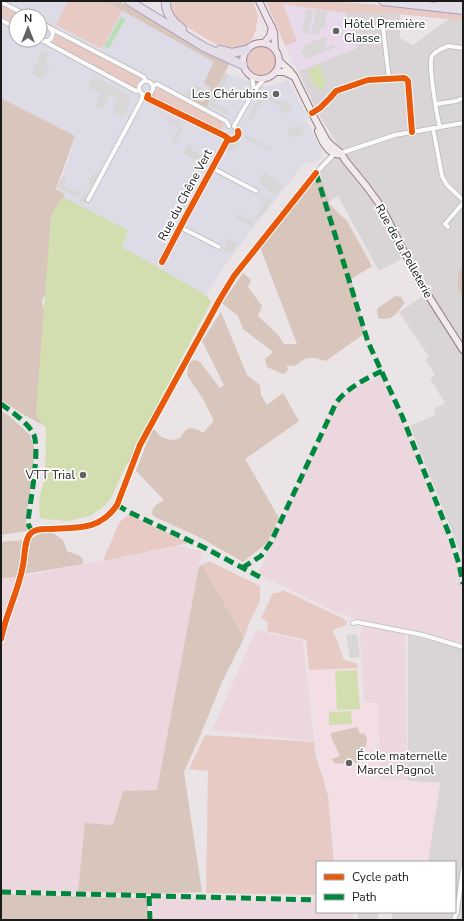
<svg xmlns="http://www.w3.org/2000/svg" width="464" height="921" font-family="'Nunito Sans',sans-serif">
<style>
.residential{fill:#d9d5d7}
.commercial{fill:#e8daea}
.industrial{fill:#dddce6;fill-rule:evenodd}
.education{fill:#f4dee5}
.farmland{fill:#ebd7dd}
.grass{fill:#e7cac4}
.forest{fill:#d8c5bb}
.pitch{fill:#d2deaf}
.parking{fill:#d8d6d7}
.water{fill:#bbdcb7}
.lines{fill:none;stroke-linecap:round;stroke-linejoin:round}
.street-casing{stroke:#bab7b8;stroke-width:5.5}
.secondary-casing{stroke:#937d82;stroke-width:8}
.primary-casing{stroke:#9e8293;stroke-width:8}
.highway-casing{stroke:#a99bbc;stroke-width:10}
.street{stroke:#fcfbfb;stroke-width:4}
.secondary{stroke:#f2e9eb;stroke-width:6}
.primary{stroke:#efe3eb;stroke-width:6}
.highway{stroke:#e3dde8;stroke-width:8}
.quiet{stroke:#00873e;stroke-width:5;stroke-dasharray:10 5;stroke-linecap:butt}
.cycleway-casing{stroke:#fff;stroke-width:8}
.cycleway{stroke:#e8590c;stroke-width:6}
.poi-dot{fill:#636162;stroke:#fff;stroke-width:1.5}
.labels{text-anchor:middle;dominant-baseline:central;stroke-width:3.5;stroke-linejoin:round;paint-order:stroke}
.poi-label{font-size:12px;fill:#1b1b1b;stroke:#fff;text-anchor:start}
.street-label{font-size:12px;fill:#1b1b1b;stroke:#fff}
</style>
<rect width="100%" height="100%" fill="#eae4e7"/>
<!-- residential -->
<g class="residential">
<path d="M345,13L400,14V38L413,45L449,19L463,21V559L410,426L435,415L434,409L445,403L430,379L435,375L425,360L429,357L399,312L429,292L409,255L379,271L338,196L328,202L318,165L338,145L315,108L298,71L357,48Z"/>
<path d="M408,635L463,649V920H392V912H455V862H428L440,783L408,781Z"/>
<rect x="358" y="912" width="20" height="8"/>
</g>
<!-- commercial -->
<path class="commercial" d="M282,3L345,13L357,48L298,71L285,46L297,41Z"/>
<!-- industrial -->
<path class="industrial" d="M1,1H106L214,62L219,69L228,74L267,87L288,80L308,118L307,122L321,150V157L317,161L305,163L251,230L224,267L206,295L122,247L128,231L57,196L75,136L1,98ZM16,16H40V40H16Z"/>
<!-- education -->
<path class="education" d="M358,668L361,704L377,703L379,780L408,781L440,783L428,862H335L329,798L317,748L309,670Z"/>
<!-- farmland -->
<g class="farmland">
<path d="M381,376L402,419L453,552L461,583L463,597V643L414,630L358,619L340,614L258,574L336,406L348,392Z"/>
<path d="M179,546L202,551L157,791H123L113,825L85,824L78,891L1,890V578L18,577Z"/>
<path d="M362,625L405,634L408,780L380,779L378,703L364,702L361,650L359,636H361Z"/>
<path d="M256,630L303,641L314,741L212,730Z"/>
<path d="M152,898L317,903V912H353V920H153Z"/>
</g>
<!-- grass -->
<g class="grass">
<path d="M68,1H106L122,10L102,49L56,25Z"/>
<path d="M170,1H253L258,16L256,29L252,39L245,46L236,49L228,50L220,47L177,21L170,9Z"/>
<path d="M266,1H329L368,4L463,14V21L400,14L345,13L283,4L297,41L285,46Z"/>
<path d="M1,3L26,16H16V26L9,20L1,16Z"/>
<path d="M55,32L143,78L138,82L136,90L50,43L54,41Z"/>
<circle cx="261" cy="61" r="15"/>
<path d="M160,88L223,122V128L219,132L155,100L152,96L154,94L155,90Z"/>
<path d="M129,515L189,543L103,561L119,523L124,518Z"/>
<path d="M209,561L260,586V601L250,621L244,638L202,565Z"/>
<path d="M283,590L346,620L347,625L335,629L333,632L337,640L344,660L356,663L358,668L309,670L306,640L267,631L268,622L261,618L273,593H278Z"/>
<path d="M205,735L314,742L316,758L323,778L328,796L334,862H317V895L206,893L208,771L189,769Z"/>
</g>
<!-- forest -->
<g class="forest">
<path d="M105,1H119L182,38L230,63L207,107L194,101L196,99L203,102L211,88L204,83L214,62Z"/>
<path d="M1,98L75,136L56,189L65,194L51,216L46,295C36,301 47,312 51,320L39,370L40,378L159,400V403L128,464L47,427L24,415L1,400Z"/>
<path d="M316,176L320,177L322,180L330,205L347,221L372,266L351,279L365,333L326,361C310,357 309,355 295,366L286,365L289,370L283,374L267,367L265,359L273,352L243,329L238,316L222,303L243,273L251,280L248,287L262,306L258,316L278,335L284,344H297L260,247L311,180Z"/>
<path d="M463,267V296C455,290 458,279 459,270Z"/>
<path d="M395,296L401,297L405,303C396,313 393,322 378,318L377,309C383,304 389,301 395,296Z"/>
<path d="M221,312L247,375L260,385L261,395L267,405L283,393L299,421L245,459L279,518L267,543L243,562L201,538L155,517L152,514C152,506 158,504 164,500L136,471L151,432L152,430H155C156,431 157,433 159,435C164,439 174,442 180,438C182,436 183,432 186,430C191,426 199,430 203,433L213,422V419L203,399L187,375L189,363L194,360L199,361L220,388L224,385L202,341Z"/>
<path d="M1,411L8,415L29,434L34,447L33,473L26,516L27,531L1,535Z"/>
<path d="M50,531L63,540L67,551L80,556L83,560V564L24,574L29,549V541C36,535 42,532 50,531Z"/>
<path d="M22,540L18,577L1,578V542Z"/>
<path d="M202,565L244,638L222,682L200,736L184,772L202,892L147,894L78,891L85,823L113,825L123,791L157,790L199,566Z"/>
<path d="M357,727L360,734L363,733L366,736L367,740L365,751L356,755L360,762L346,764L334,763L332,759L340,756L331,737V733Z"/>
<path d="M1,894L148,899V920H1Z"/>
</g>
<!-- pitch -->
<g class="pitch">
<path d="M320,66L326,83L324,84L325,88L320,90L318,87L315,88L308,70Z"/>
<path d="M63,197L128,230L122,247L206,295L211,302L126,465L111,498L108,502L102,508L90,516L68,521L44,519L40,518L39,504L40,495L45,478L46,428L37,417L36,413L51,216Z"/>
<path d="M357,670L360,709L337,710L335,671Z"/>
<path d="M351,711L352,724L329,725V712Z"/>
</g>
<!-- parking -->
<g class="parking">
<path d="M306,9L313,10L309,34L302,33Z"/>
<path d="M316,10L327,12L324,29L320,28L319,35L311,33Z"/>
<path d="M325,37L327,40L325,41L327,47L333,45L334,48L305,59L301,50L305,49L303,45Z"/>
<path d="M42,51L48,54L45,61L50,64L41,79L31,73Z"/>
<path d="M224,74L229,76L214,103L230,111L227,114L207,104Z"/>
<path d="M94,76L131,96L128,100L132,102L124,117L112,112L119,99L110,94L103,108L95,105L100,94L88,88Z"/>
<path d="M195,85L205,90L200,101L185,94L187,89L192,91Z"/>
<path d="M263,91L281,102L287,100L293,110L283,114L280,108V106L265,98L251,121L247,119Z"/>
<path d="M168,116L180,122L178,126L183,128L175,144L171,142L178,129L175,124L165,119Z"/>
<path d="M300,124L304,133L293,139L292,135L289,136L287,130Z"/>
<path d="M245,135L272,149L270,152L243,138Z"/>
<path d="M236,140L240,142L235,150L227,152L226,148L229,145H232Z"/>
<path d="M188,143L193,146L191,149L202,155L204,151L209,153L203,164L183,153Z"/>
<path d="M95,172L99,175L93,187L88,184Z"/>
<path d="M265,172L283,186L276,196L258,182Z"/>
<path d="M63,175L67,177L63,185L81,193L79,197L57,188Z"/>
<path d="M86,189L91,192L84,203L79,201Z"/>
<path d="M260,194L273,200L264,214L262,213L258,220L255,219L265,201L258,197Z"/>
<path d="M239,214L255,223L253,227L236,218Z"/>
<path d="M228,238L238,243L234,251L233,250L231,253L223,249Z"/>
<path d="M357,634L360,657L350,658L346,635Z"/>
</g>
<!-- water -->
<path class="water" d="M121,17L125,18V20L109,48L105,47V45Z"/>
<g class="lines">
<defs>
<g id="street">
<path d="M1,2L28,16"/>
<path d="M382,19L389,79"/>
<path d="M1,20L16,28"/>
<path d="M40,22L47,26"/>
<path d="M40,28L44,26L50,28L144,77L145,81"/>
<path d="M40,39L136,91L139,90"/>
<path d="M43,41H48C54,37 54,32 50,28"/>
<path d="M252,77L254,91"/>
<circle cx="146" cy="88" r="7"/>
<path d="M153,86L157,84L226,121L229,126"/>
<path d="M148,95L147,98L225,136L230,140L234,139L239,134L238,131L234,126"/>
<path d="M436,104L456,101L463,98"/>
<path d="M312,113L320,108L330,98L336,91L368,80L404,78L406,79L408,81L412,132"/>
<path d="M234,126L254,91L264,79"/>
<path d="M440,127C437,117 428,64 432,56C435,51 443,48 448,46L463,48"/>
<path d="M433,128L442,176L447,185L463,200"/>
<path d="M341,153L395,135L463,123"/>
<path d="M212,168L256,191"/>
<path d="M316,173L334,154"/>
<path d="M88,200L141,101L143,94"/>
<path d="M180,227L219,247"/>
<path d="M448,227L445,224L463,203"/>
<path d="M162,262L184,220L228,139"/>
<path d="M353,623L357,622L423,635L463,647"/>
<path d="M454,920L457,911L463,868"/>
</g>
<g id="secondary">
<path d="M279,61L290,71L294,76L316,121L326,139L330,144L341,153L345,160L367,187L380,205L387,218L419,281L463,350"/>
<path d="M276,72H284L293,76"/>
<path d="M318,131C322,142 329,157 342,154"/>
</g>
<g id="primary">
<path d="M259,1L274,32L275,49"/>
<circle cx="261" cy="61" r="18"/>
<path d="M264,43L270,36L272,27"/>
</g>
<g id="highway">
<path d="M129,1L204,47L243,65"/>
<path d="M166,1C165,13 173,22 182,29"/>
<path d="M383,1L463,10"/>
<path d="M439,1L463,4"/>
<path d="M220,50L232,53L246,50"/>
</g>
</defs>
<!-- street casing -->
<use href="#street" class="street-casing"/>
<!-- secondary casing -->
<use href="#secondary" class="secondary-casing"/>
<!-- primary casing -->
<use href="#primary" class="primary-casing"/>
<!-- highway casing -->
<use href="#highway" class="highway-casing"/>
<!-- street -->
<use href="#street" class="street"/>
<!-- secondary -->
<use href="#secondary" class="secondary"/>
<!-- primary -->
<use href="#primary" class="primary"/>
<!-- highway -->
<use href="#highway" class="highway"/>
<!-- quiet -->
<g class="quiet">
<path d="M316,173L368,342L402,416L451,539L459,564L463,584"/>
<path d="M1,404C12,412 26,421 33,433C41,446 30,503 28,521L29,526L32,531"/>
<path d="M117,505L129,512L203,547L260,577"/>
<path d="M242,568L261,556L271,542L336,403C347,388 365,379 382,371"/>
<path d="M1,892L317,900"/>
<path d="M149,896L150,920"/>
</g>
<defs>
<g id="cycleway">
<path d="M148,95L147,98L225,136L230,140C235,140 240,136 238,131"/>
<path d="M312,113L320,108L330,98L336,91L368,80L404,78L406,79L408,81L412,132"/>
<path d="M162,262L184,220L228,139"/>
<path d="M1,639C6,613 19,590 23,565C25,556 24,539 31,533C35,529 41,529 46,529C74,527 99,532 117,505L140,445L220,299L234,276L316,173"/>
</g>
</defs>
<!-- cycleway casing -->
<use href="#cycleway" class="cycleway-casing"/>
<!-- cycleway -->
<use href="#cycleway" class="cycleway"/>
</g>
<!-- markers -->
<g class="poi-dot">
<circle cx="336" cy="31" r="4"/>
<circle cx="276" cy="94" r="4"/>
<circle cx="83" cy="475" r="4"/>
<circle cx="349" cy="763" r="4"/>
</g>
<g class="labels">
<!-- poi labels -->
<g class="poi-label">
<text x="344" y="24">Hôtel Première<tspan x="344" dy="14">Classe</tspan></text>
<text x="268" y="94" text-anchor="end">Les Chérubins</text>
<text x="75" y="475" text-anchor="end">VTT Trial</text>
<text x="357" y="756">École maternelle<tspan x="357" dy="14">Marcel Pagnol</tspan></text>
</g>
<!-- street labels -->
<g class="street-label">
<text transform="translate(185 195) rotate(-62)">Rue du Chêne Vert</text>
<text transform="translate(404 251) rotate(61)">Rue de la Pelleterie</text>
</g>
</g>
<!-- border -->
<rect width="464" height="921" fill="none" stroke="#1b1b1b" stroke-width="4"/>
<!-- legend -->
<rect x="316" y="861" width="140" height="52" fill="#ffffff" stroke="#a4a4a4"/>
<rect x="324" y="874" width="20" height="6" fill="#e8590c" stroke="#a4a4a4"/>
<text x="352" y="881" font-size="12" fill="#1b1b1b">Cycle path</text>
<rect x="324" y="894" width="20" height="6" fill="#00873e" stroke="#a4a4a4"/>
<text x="352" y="901" font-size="12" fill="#1b1b1b">Path</text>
<!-- north arrow -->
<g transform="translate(28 28)"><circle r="19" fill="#ffffff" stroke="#a4a4a4"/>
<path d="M0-3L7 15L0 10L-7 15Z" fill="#636162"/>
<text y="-6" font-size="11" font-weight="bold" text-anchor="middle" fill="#1b1b1b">N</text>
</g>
</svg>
